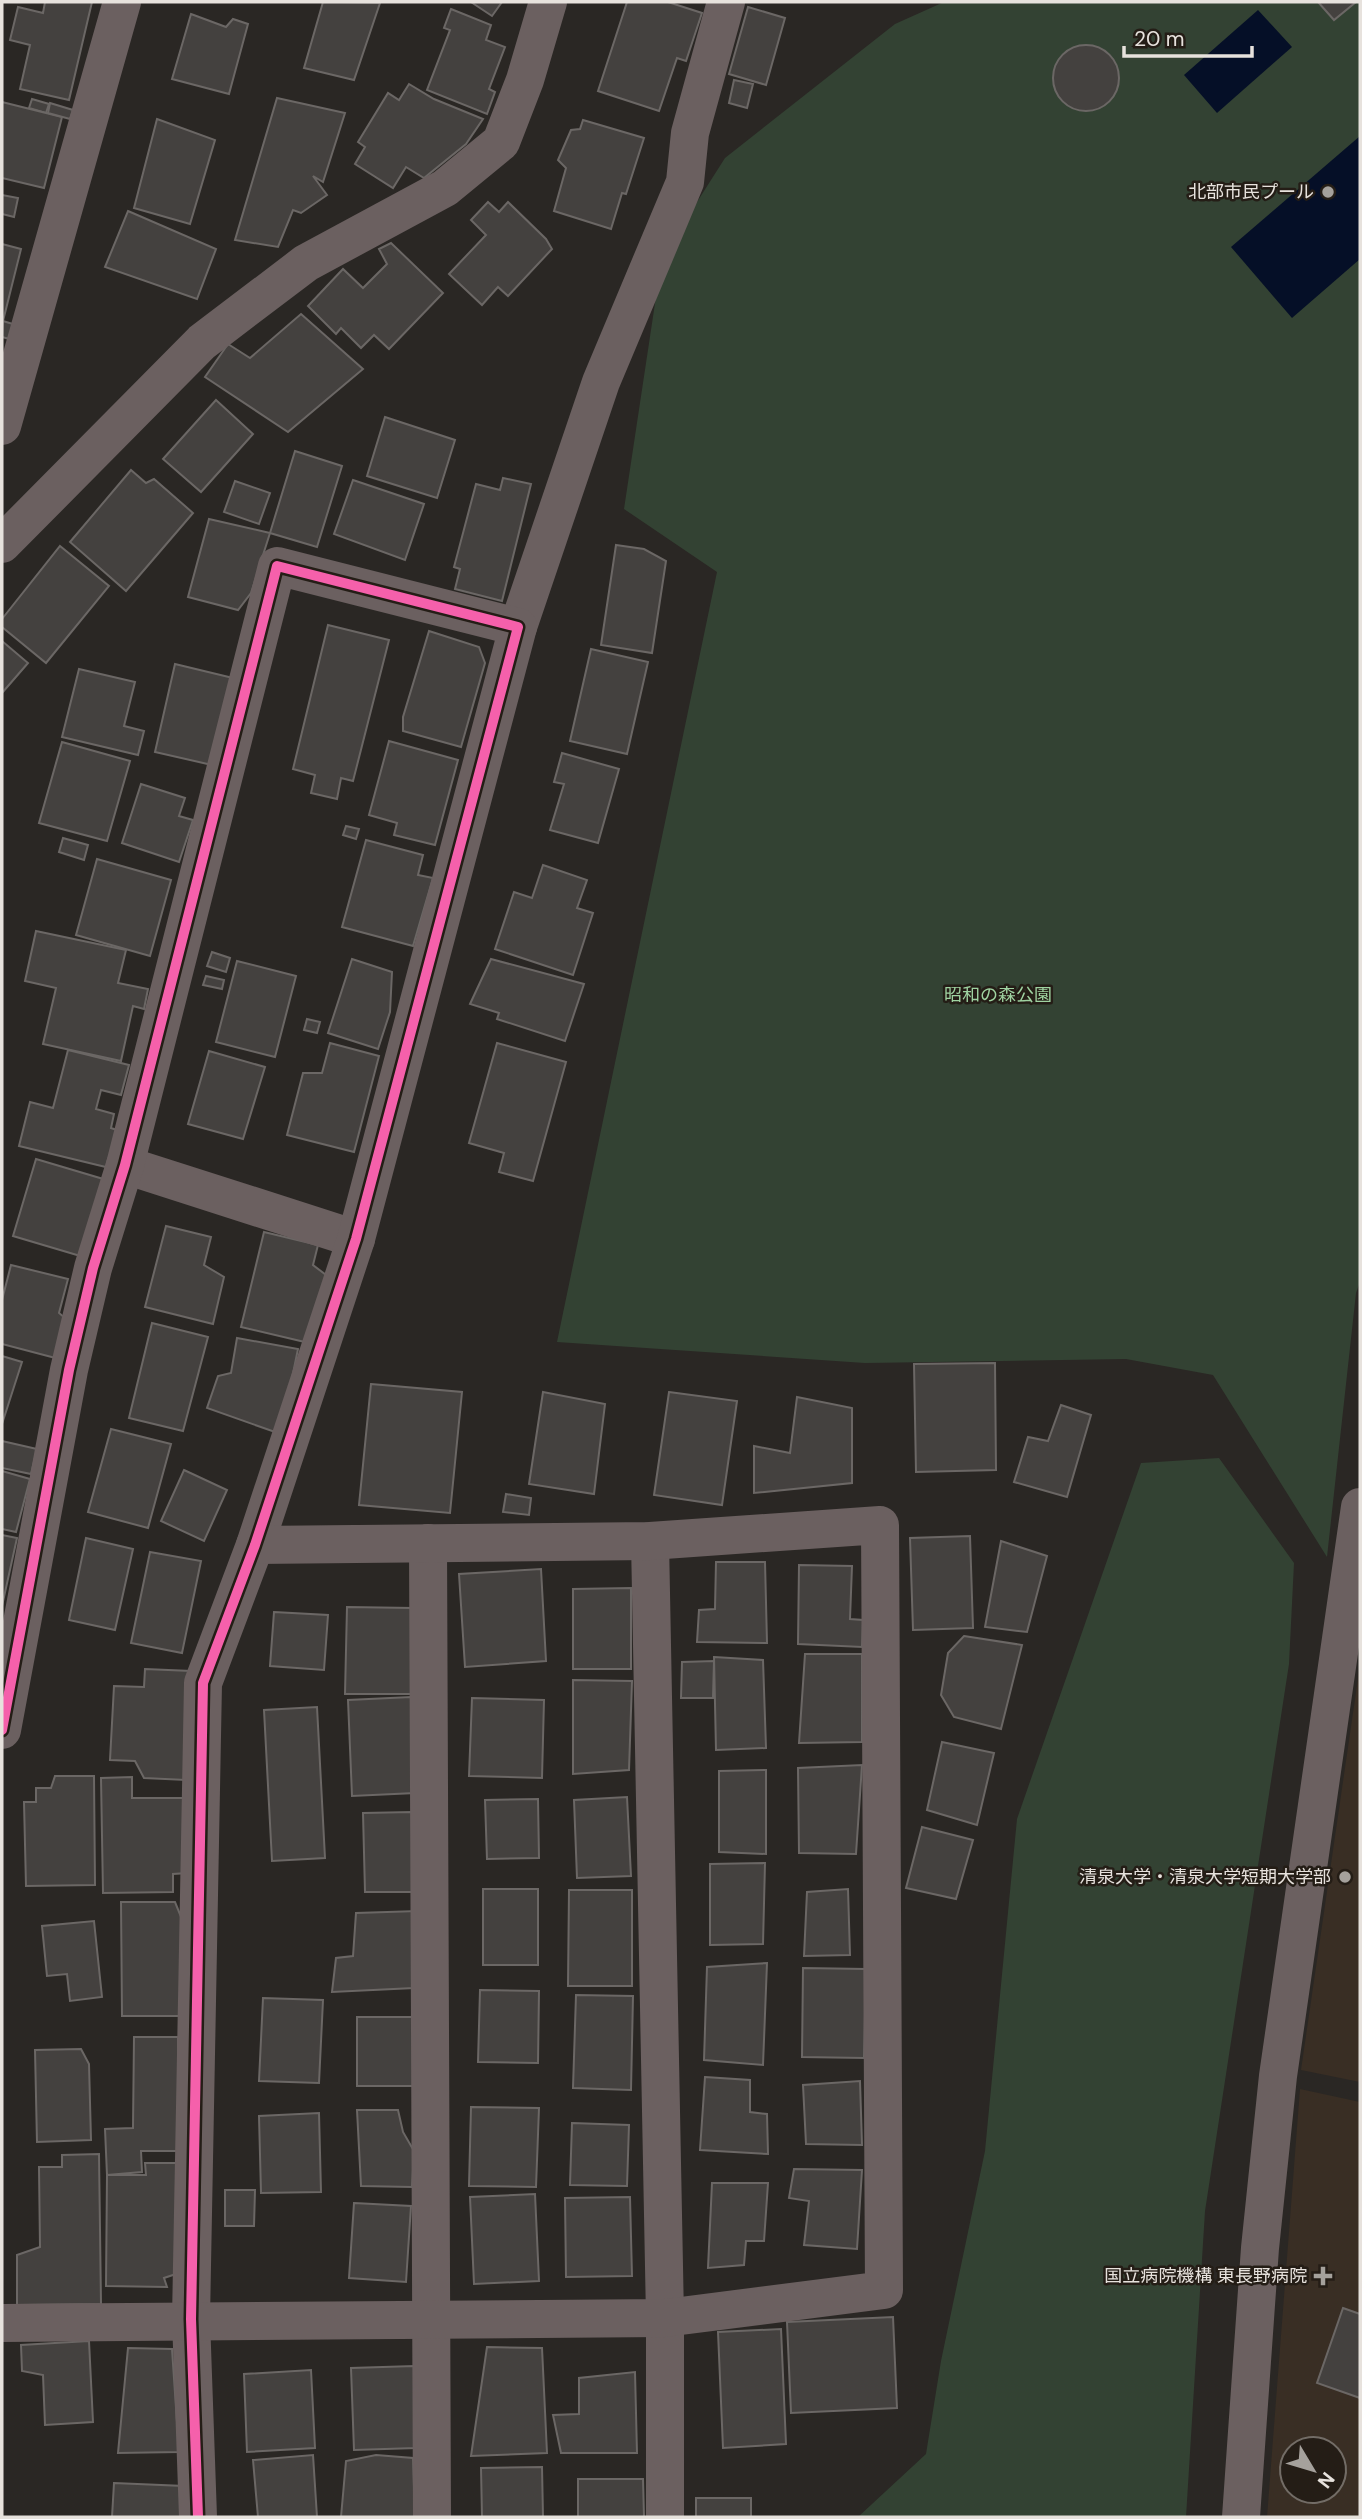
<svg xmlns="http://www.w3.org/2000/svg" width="1362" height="2519" font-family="'DM Sans','Noto Sans JP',sans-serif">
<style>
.built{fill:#392e24;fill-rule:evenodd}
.green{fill:#334233}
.water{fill:#050f27}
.building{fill:#44413f;stroke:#6b6765;stroke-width:2}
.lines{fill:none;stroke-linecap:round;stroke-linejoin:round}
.minor{stroke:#6b6060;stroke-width:38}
.tertiary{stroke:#6b6060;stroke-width:38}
.cycleway-casing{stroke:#241d16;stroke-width:15}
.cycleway{stroke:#f560ab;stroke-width:10}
.poi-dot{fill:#a5a19c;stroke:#241d16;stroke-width:2.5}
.labels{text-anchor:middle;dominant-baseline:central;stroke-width:5;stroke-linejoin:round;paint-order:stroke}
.poi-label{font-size:18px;fill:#e7e2dd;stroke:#241d16;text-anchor:end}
.park-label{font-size:18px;fill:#9fd3a1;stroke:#241d16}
</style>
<rect width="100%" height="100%" fill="#2a2724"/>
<!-- built -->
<g class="built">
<path d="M1360,1665V2082L1301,2070Z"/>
<path d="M1300,2089L1360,2102V2517H1267ZM1292,2449H1334V2491H1292Z"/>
</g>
<!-- green -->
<g class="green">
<path d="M944,2H1360V1282L1356,1293L1327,1557L1213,1375L1126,1359L865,1363L557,1342L717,572L624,509L662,257L725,158L895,24Z"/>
<path d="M1219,1458L1294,1563L1289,1664L1205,2211L1186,2517H858L926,2454L941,2361L985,2151L1017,1819L1141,1463Z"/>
</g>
<!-- water -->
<g class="water">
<path d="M1258,10L1292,47L1217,113L1184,75Z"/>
<path d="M1360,136V259L1292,318L1231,247Z"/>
</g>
<!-- building -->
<g class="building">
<path d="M45,2H92L69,100L20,89L30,45L10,40L18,7L43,13Z"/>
<path d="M323,2L380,3L354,80L304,68Z"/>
<path d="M471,2H502L492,16Z"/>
<path d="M627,2H668L702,13L686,61L677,58L659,111L598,91Z"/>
<path d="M1318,2H1356L1334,20Z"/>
<path d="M748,7L785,18L766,85L729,74Z"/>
<path d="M451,9L491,25L486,40L505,47L489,89L495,92L487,114L427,90L450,30L444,28Z"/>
<path d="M191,14L226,27L233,19L248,24L229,94L172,79Z"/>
<circle cx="1086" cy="78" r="33"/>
<path d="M734,80L753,84L747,108L729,103Z"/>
<path d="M409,84L434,99L483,119L466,144L424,178L406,167L393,188L355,164L365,147L358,142L388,93L399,100Z"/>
<path d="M277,98L345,113L323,182L313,176L327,195L301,213L293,210L278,247L235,240Z"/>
<path d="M32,99L49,104L46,113L29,108Z"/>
<path d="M2,102L62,117L44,188L2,178Z"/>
<path d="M50,103L73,110L70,119L48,113Z"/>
<path d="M157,119L215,140L190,224L134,208Z"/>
<path d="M583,120L644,138L626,194L622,193L611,229L554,211L566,168L558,160L571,130L580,129Z"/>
<path d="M2,195L18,198L14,217L2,214Z"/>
<path d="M488,202L499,212L508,202L546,239L552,249L508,296L498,287L482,305L449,274L486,235L471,220Z"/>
<path d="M128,211L216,249L197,299L105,267Z"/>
<path d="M391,243L443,293L389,349L374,335L361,348L341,328L336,334L308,306L343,269L363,288L387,264L379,249Z"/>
<path d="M2,244L21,249L2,325Z"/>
<path d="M301,314L363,369L288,432L205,377L228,344L250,358Z"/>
<path d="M3,321L16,325L13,340L2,337Z"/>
<path d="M216,400L253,434L201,492L163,459Z"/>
<path d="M385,417L455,440L437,498L367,476Z"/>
<path d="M295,451L342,466L317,547L270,533Z"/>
<path d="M131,470L146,483L154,479L193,513L126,591L70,542Z"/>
<path d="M503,478L531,484L502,601L455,589L460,569L454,567L476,484L500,490Z"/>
<path d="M353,480L424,504L405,560L334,534Z"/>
<path d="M235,481L270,493L259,524L224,512Z"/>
<path d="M209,519L270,533L251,593L238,610L188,597Z"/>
<path d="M616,545L644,549L666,561L652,653L601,645Z"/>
<path d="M60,546L109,586L46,663L2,627V619Z"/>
<path d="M328,625L389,640L353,781L341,778L337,799L311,793L315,775L293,769Z"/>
<path d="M429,631L479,647L485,663L461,747L403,731V717Z"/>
<path d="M2,641L28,663L2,693Z"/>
<path d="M591,649L648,662L627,754L570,741Z"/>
<path d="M175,664L233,678L212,765L155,752Z"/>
<path d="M79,669L135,682L124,726L144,731L138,755L62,737Z"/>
<path d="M389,741L458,760L435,845L394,835L397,823L369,815Z"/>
<path d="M62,742L130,761L107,841L39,823Z"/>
<path d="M562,753L619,769L598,843L550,830L564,784L554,782Z"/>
<path d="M141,784L185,798L179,816L193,820L179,862L122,843Z"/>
<path d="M346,826L359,829L356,839L343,835Z"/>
<path d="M63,838L88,845L84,860L59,852Z"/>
<path d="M366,840L423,855L418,875L433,878L413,946L342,927Z"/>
<path d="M97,859L171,880L150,956L76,935Z"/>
<path d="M543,865L587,880L577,908L593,913L573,975L495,949L514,892L532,898Z"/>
<path d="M36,931L126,950L118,983L148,989L144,1009L133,1006L121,1061L43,1044L56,988L25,981Z"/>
<path d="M212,952L230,958L226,972L207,966Z"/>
<path d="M352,959L392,972L390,1012L378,1049L328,1033Z"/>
<path d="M491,959L584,984L565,1041L497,1019L499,1013L470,1004Z"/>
<path d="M237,961L296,976L275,1057L216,1042Z"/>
<path d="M206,976L224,980L222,989L203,985Z"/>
<path d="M307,1019L320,1022L317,1033L304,1030Z"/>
<path d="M330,1043L379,1056L354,1152L287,1135L303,1073H322Z"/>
<path d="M497,1043L566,1062L533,1181L499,1172L504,1153L469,1143Z"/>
<path d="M68,1050L129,1065L121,1095L101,1090L96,1109L114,1114L111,1128L123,1132L114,1169L19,1146L30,1102L53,1108Z"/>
<path d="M209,1051L265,1067L243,1139L188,1124Z"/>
<path d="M36,1159L110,1181L87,1258L13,1236Z"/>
<path d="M166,1226L211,1237L204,1265L224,1277L213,1324L145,1307Z"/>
<path d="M264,1232L318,1245L313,1265L326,1275L309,1343L241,1327Z"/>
<path d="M11,1265L68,1279L59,1313L72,1324L63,1360L2,1344V1300Z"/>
<path d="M152,1323L208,1337L183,1431L129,1418Z"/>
<path d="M237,1338L298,1349L290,1388L275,1432L207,1408L218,1376L231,1373Z"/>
<path d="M2,1356L22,1362L2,1424Z"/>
<path d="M995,1363L996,1470L916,1472L914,1364Z"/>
<path d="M371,1384L462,1392L450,1513L359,1505Z"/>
<path d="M543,1392L605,1404L594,1494L529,1484Z"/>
<path d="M669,1392L737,1401L722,1505L654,1495Z"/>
<path d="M797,1397L852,1408V1483L754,1493V1446L790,1453Z"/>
<path d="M1061,1405L1091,1415L1067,1497L1014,1482L1028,1437L1048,1441Z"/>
<path d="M111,1429L171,1444L148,1528L88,1512Z"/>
<path d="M2,1441L37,1449L31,1474L2,1468Z"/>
<path d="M184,1470L227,1490L204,1541L161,1521Z"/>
<path d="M2,1471L30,1479L16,1532L2,1529Z"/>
<path d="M506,1494L531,1498L529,1515L503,1512Z"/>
<path d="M2,1535L17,1538L2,1606Z"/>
<path d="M970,1536L973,1628L913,1630L910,1538Z"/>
<path d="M86,1538L133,1549L115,1630L69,1620Z"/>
<path d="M1001,1541L1047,1556L1027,1632L985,1627Z"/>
<path d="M150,1552L201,1561L182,1653L131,1643Z"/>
<path d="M716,1562H765L767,1643L697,1642L699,1610L715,1609Z"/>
<path d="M799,1565L852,1566L850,1619L863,1620L862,1647L798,1644Z"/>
<path d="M541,1569L546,1661L465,1667L459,1574Z"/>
<path d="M631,1588V1669H573V1589Z"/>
<path d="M347,1607L413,1608L412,1694H345Z"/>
<path d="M274,1612L328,1615L324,1670L270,1666Z"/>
<path d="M964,1636L1022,1645L1001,1729L954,1717L941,1695L948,1653Z"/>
<path d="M805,1654H862V1742L799,1743Z"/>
<path d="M714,1657L763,1660L766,1748L716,1750Z"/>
<path d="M714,1661L713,1698H681L682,1662Z"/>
<path d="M145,1669L191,1671L186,1780L144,1778L135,1761L110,1760L114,1686L144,1687Z"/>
<path d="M573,1680L632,1681L629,1770L573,1774Z"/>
<path d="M411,1697L415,1793L352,1796L348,1700Z"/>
<path d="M472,1698L544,1700L542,1778L469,1776Z"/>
<path d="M317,1707L325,1858L272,1861L264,1710Z"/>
<path d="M942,1742L994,1753L977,1825L927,1810Z"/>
<path d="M862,1765L856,1854L799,1853L798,1768Z"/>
<path d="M766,1770V1854L719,1852V1771Z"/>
<path d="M55,1776H94L95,1885L26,1886L24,1802H36V1788H51Z"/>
<path d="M132,1777V1798H186L188,1873L173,1874V1892L103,1893L101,1778Z"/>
<path d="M627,1797L631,1876L577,1878L574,1800Z"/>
<path d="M538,1799L539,1858L487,1859L485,1800Z"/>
<path d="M412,1812L413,1892H365L363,1813Z"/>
<path d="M922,1827L973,1840L956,1899L906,1888Z"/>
<path d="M765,1863L763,1944L710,1945V1864Z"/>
<rect x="483" y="1889" width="55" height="76"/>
<path d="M848,1889L850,1955L804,1956L807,1892Z"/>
<path d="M569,1890H632V1986H568Z"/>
<path d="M121,1902H175L186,1929L179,2016H122Z"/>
<path d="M418,1911L414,1988L332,1992L336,1958L353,1956L356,1913Z"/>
<path d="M94,1921L102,1997L70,2001L67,1974L47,1976L42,1926Z"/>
<path d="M767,1963L763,2065L704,2060L707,1967Z"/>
<path d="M803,1968L866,1969L864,2058L802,2057Z"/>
<path d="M480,1990L539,1991L538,2063L478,2062Z"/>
<path d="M576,1995L633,1996L631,2090L573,2088Z"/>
<path d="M263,1998L323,2000L319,2083L259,2081Z"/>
<rect x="357" y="2017" width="59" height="69"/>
<path d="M134,2037H178V2151H141L142,2172L107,2175L105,2129L133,2128Z"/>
<path d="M81,2049L89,2064L91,2140L37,2142L35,2050Z"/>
<path d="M705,2077L750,2080V2112L767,2114L768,2154L700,2150Z"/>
<path d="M860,2081L862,2145L806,2144L803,2085Z"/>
<path d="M471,2107L539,2108L536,2187L469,2186Z"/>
<path d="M357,2110H398L403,2132L414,2151L412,2187L361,2186Z"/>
<path d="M319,2113L321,2192L261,2193L259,2116Z"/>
<path d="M572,2123L629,2125L627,2186L570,2185Z"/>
<path d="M99,2154L101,2304L17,2305V2255L40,2247L39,2167H62V2155Z"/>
<path d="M145,2163H179V2273L164,2278L167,2287L106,2286L107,2175H146Z"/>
<path d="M794,2169L862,2170L857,2249L804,2245L809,2201L789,2198Z"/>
<path d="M712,2183H768L764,2241H746L744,2265L708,2268Z"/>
<path d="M225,2190H255L254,2226H225Z"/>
<path d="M535,2194L539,2281L474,2284L470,2197Z"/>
<path d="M630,2197L632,2276L566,2277L565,2198Z"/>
<path d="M354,2203L411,2206L406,2282L349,2278Z"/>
<path d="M1343,2308L1360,2314V2398L1317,2383Z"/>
<path d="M893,2317L897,2408L791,2413L787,2322Z"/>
<path d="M781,2329L786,2444L723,2448L718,2332Z"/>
<path d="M89,2341L93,2422L45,2425L43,2375L22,2371L21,2345Z"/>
<path d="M487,2347L542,2348L547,2453L471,2456Z"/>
<path d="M128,2348L172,2349L179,2452L118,2453Z"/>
<path d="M414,2366L416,2448L354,2450L351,2368Z"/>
<path d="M311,2370L315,2448L247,2452L244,2374Z"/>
<path d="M635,2372L637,2453H561L553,2415L579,2414V2378Z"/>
<path d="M313,2455L317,2517H258L253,2460Z"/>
<path d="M376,2455L413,2458L415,2517H341L346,2461Z"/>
<path d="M542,2467L543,2517H482L481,2468Z"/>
<path d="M578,2479H643L644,2517H578Z"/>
<path d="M114,2483L184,2486L181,2517H112Z"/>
<rect x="696" y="2498" width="55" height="19"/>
</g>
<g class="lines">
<!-- minor -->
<g class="minor">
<path d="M2,426L122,2"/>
<path d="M2,544L202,342L306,263L445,188L501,142L525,80L548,2"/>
<path d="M518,627L601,382L685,182L690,133L726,2"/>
<path d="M125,1165L356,1239"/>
<path d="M650,1541L665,2318V2517"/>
<path d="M428,1543L432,2517"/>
<path d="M2,1730L69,1370L93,1268L125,1165L277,566L518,627L356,1239L255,1545L203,1683L191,2319L198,2517"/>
<path d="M2,2323L665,2318L884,2290L880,1525L650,1541L255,1545"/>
</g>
<!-- tertiary -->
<path class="tertiary" d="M1241,2517L1260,2248L1278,2076L1360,1507"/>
<defs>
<path id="cycleway" d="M2,1730L69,1370L93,1268L125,1165L277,566L518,627L356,1239L255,1545L203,1683L191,2319L198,2517"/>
</defs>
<!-- cycleway casing -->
<use href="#cycleway" class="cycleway-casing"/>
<!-- cycleway -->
<use href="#cycleway" class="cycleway"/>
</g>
<!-- markers -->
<g class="poi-dot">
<circle cx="1328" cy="192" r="7"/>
<circle cx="1345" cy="1877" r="7"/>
<path d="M1319.5 2265.5h7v7h7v7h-7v7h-7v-7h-7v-7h7z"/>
</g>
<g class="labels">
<!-- poi labels -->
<g class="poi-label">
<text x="1314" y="192">北部市民プール</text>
<text x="1331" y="1877">清泉大学・清泉大学短期大学部</text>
<text x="1307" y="2276">国立病院機構 東長野病院</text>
</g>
<!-- park labels -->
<g class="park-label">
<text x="998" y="995">昭和の森公園</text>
</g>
</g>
<!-- border -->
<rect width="1362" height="2519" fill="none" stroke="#e7e2dd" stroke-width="7"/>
<!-- north arrow -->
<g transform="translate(1313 2470) rotate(128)"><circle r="33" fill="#241d16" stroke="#726c66" stroke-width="2"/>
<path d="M0-5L12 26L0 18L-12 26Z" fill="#a5a19c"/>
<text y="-10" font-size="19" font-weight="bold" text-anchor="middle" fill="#e7e2dd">N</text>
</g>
<!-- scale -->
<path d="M1124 46v10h128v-10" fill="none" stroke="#e7e2dd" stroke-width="3.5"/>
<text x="1134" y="46" font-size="21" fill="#e7e2dd" stroke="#241d16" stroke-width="5" paint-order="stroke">20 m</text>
</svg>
